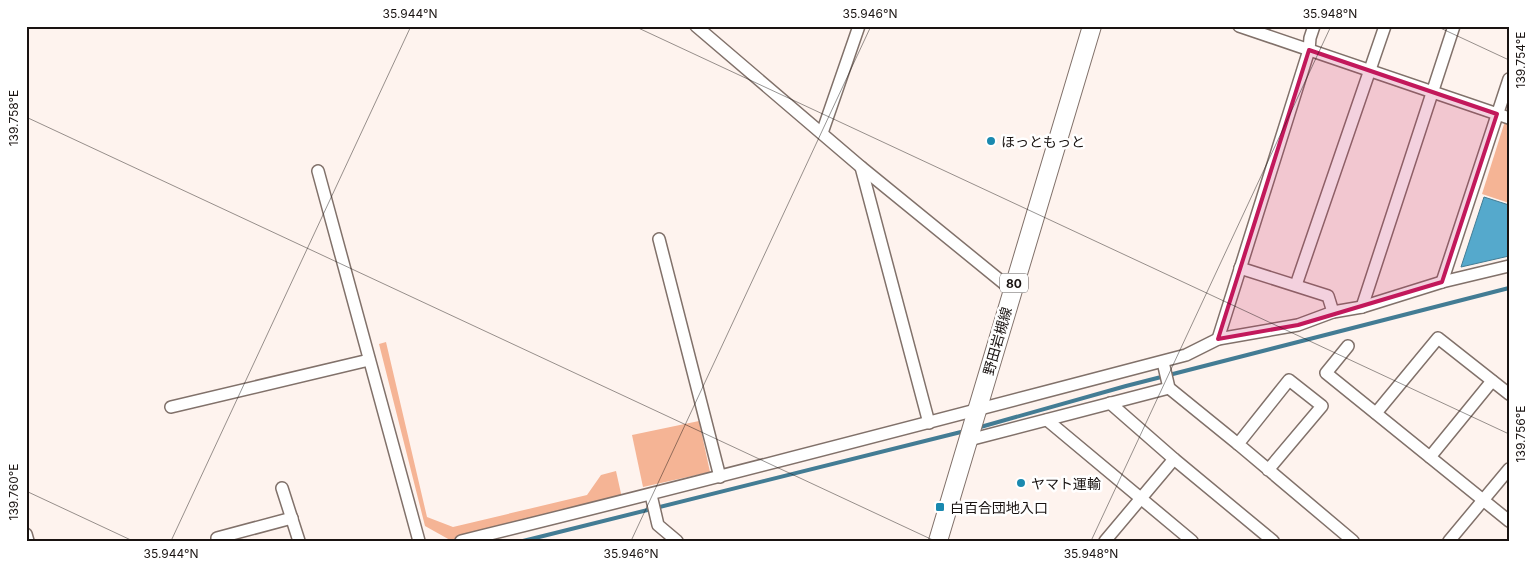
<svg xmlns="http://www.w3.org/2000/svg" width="1535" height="567" font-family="Inter,'Noto Sans JP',sans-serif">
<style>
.green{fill:#f5b495}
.water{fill:#55a9cc;stroke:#437c94}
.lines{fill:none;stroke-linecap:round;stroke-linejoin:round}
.stream{stroke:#437c94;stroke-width:4}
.street-casing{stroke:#81716a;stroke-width:14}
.primary-casing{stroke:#81716a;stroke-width:20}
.street{stroke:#fff;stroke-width:11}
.primary{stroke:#fff;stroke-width:18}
.marked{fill:#c2185b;fill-opacity:0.2;stroke:#c2185b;stroke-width:4;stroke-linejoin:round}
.ticks{fill:none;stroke:#191311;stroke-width:1;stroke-opacity:0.45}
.poi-dot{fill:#1a89af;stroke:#fff;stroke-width:2}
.labels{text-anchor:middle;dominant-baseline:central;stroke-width:5;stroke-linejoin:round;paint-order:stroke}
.shield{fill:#fff;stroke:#5e5a58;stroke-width:1}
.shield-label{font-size:12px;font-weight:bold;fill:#191311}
.poi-label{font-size:14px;fill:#191311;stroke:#fff;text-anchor:start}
.street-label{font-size:14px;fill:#191311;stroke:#fff}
.neatline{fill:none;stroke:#191311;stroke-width:2}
.ticks-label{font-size:12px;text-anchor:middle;fill:#191311}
</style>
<rect width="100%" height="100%" fill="#fef3ee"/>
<!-- green -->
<g class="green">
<path d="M1505,121L1509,122V203L1482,194Z"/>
<path d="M386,342L427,517L453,527L587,495L601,475L616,471L622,498L450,540L425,526L379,344Z"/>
<path d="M699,421L710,472L643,487L632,435Z"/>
</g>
<!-- water -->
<path class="water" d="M1484,197L1509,205V256L1461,267Z"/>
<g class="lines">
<!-- stream -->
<g class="stream">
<path d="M977,428L1126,386L1509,288"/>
<path d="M523,541L965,431"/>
</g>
<defs>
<g id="street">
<path d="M696,26L861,167L1012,290"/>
<path d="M1239,26L1509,118"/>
<path d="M822,133L859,26"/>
<path d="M861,167L929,423"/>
<path d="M318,171L419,541"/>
<path d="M659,239L720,477"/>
<path d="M1240,268L1328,296L1333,312"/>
<path d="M1442,282L1509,79"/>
<path d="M1296,285L1385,26"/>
<path d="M1362,307L1454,26"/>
<path d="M1218,339L1309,50L1310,38L1314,26"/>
<path d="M1348,346L1326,373L1509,521"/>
<path d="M1163,362L1169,388L1238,444"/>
<path d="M1110,403L1174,459L1273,541"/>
<path d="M171,407L369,360"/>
<path d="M1376,413L1438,338L1509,394"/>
<path d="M1047,420L1192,541"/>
<path d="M969,440L1169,388"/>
<path d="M1430,457L1492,381"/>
<path d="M1268,470L1322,406L1289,380L1238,444L1353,541"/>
<path d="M282,488L299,541"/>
<path d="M651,495L658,525L677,541"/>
<path d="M26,534L28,541"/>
<path d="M217,538L292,518"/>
<path d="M461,541C704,482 945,418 1186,355L1218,339L1298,325L1333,312L1362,307L1442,282L1509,266"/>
<path d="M1105,541L1174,459"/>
<path d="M1449,541L1509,469"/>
</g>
<path id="primary" d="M938,541L1092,26"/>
</defs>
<!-- street casing -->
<use href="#street" class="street-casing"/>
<!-- primary casing -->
<use href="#primary" class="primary-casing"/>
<!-- street -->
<use href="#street" class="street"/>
<!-- primary -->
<use href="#primary" class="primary"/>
</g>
<!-- marked area -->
<path class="marked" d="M1309,50L1497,114L1442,282L1298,325L1218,339Z"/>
<!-- ticks -->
<path class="ticks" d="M634,26L1509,434M1436,26L1509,60M26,117L935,541M26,491L133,541M171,541L411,26M631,541L871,26M1091,541L1331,26"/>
<!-- markers -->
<g class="poi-dot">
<circle cx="991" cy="141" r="5"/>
<circle cx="1021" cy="483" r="5"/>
<rect x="935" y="502" width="10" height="10" rx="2.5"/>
</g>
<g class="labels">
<!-- shield labels -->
<rect class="shield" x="1000" y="273.5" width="28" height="19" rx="4"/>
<g class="shield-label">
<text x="1014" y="283">80</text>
</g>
<!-- poi labels -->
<g class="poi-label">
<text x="1001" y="141">ほっともっと</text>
<text x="1031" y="483">ヤマト運輸</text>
<text x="950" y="507">白百合団地入口</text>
</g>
<!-- street labels -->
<g class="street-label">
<text transform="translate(997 341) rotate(-74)">野田岩槻線</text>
</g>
</g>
<!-- border -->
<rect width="1535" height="567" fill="none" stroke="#ffffff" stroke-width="55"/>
<rect x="28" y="28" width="1480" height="512" class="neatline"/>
<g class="ticks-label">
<text x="410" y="18">35.944°N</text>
<text x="870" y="18">35.946°N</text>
<text x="1330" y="18">35.948°N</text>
<text transform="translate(1521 60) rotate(-90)" y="4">139.754°E</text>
<text transform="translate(14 118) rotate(-90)" y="4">139.758°E</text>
<text transform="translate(1521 434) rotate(-90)" y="4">139.756°E</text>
<text transform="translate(14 492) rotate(-90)" y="4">139.760°E</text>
<text x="171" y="558">35.944°N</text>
<text x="631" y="558">35.946°N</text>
<text x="1091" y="558">35.948°N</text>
</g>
</svg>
